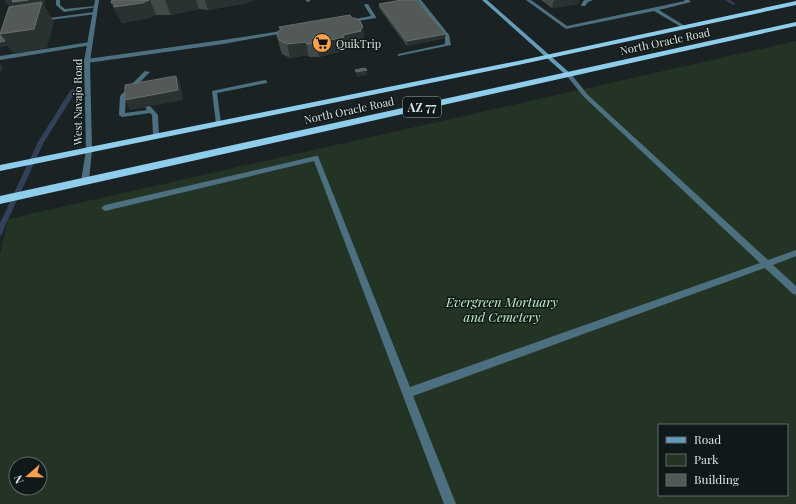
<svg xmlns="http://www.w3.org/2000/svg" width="796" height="504" font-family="'Playfair Display',serif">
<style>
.green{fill:#233424;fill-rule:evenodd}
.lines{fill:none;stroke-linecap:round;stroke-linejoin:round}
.stream{fill:#314159;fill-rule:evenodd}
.service{fill:#4d7081;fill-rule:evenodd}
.minor{fill:#4d7081;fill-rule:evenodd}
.secondary{fill:#649db9;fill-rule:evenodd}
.trunk{fill:#8eceec;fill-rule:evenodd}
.wall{fill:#414946}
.shaded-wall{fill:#2a3231}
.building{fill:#525957;stroke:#676f6d}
.labels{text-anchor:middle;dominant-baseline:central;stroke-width:3;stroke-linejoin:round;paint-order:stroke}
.far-street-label{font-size:11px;fill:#dde3e3;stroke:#101919}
.far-poi-label{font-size:11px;fill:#dde3e3;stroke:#101919;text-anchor:start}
.shield{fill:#101919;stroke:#a0a6a6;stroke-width:1}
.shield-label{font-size:12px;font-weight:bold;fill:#dde3e3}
.park-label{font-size:13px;font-style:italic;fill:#c3f1c4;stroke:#101919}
</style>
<rect width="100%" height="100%" fill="#1a2223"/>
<!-- green -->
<path class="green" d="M796,41V504H0V255L8,219ZM659,425H787V495H659ZM16,464H40V488H16Z"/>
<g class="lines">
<!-- stream -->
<g class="stream">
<path d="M725,0H730L736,4L733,5Z"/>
<path d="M73,89L76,91L44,142L5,226L2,235L0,236V223L38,142L70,91Z"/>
</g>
<!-- service -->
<g class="service">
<path d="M56,0H60V5L65,9L95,6L97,7L64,12L56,5Z"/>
<path d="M305,0H310V1L308,2Z"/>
<path d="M417,0H421L449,35L451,45L398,56V54L445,44V35Z"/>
<path d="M526,0H531L567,26L685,1L684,0H689L691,2L659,10L685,26V28H683L654,11L566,29Z"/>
<path d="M584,0H593L588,2L585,6H581V5Z"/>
<path d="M366,4H368L376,17V18L345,23V21L371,16L364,5Z"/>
<path d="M94,12H96V14L42,21L40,20L42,19Z"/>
<path d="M288,30H290V32L223,44L87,63L84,61L87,59L223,40Z"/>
<path d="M90,42L93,44L92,45L0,60V56Z"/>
<path d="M145,71L150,72L126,96L125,113L147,110L145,107L146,106H150L158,115L159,136L156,138L153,136L152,115L150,113L122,117L119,115L120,96Z"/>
<path d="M569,73L571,74L588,95L768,260L796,250V256L773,265L796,286V295L793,294L765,268L413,396L456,504H444L314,161L105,211L101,208L105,205L316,156H318L410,387L760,263L584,97L566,75Z"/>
<path d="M265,80L267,81V83L217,93L221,123L218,125L216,124L212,91Z"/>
</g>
<!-- minor -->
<path class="minor" d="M95,0H99L90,61L92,150L89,181L85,183L81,181L86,150L84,61Z"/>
<!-- secondary -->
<path class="secondary" d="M482,0H487L571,74V76H567Z"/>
<!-- trunk -->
<g class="trunk">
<path d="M796,1V5L518,65L0,171V165L518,61Z"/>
<path d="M796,22V26L0,204V196Z"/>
</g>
</g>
<!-- wall -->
<g class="wall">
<path d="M112,0H253L247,3L208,10L199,9L171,15H156L149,18L122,23L111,3Z"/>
<path d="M541,0H579L578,4L552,8Z"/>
<path d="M379,4L445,38L407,46L379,8Z"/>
<path d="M352,18L363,27L364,40L361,42L362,44L345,48L346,50L319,57H309L308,55L290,58L282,54L280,48L277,35L280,30L279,27Z"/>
</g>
<!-- shaded-wall -->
<g class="shaded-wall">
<path d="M4,0H45L44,5L54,22L47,48L14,54L8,46L0,47V34L11,9Z"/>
<path d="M150,0L156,15L149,18L122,23L111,3Z"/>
<path d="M165,0H196L199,9L171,15Z"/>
<path d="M205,0H253L247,3L208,10Z"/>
<path d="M554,0H579L578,4L552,8Z"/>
<path d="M363,27L364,40L361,42L362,44L345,48L346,50L319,57L317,43L360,30Z"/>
<path d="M446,34L445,38L407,46V41Z"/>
<path d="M306,42L308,55L290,58L287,44Z"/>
<path d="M0,64L3,67L0,75Z"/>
<path d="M367,70V75L357,77L356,72Z"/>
<path d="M176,76L181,85L183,100L130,110L125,100Z"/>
</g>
<!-- building -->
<g class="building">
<path d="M13,0H28L12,2Z"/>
<path d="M112,0H149L142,3L114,7V3H111Z"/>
<path d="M401,0H416L446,34L407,41L379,4Z"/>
<path d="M42,2L34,29L0,34L9,7Z"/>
<path d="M350,15L352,18H355L360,21L363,27L360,30L361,31L343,35L344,37L317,43L307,44L306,42L287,44L279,40L277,35L278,31L281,30L279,27Z"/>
<path d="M0,35L5,41L0,42Z"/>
<path d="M365,68L367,70L356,72L355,70Z"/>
<path d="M176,76L178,90L125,100V85Z"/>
</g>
<!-- icons -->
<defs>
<symbol id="supermarket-disc" viewBox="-11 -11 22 22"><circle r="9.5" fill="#f8a04b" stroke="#101919"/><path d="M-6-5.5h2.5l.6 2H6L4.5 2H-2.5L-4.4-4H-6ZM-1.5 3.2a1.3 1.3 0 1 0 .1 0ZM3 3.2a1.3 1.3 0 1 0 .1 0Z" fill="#111"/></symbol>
</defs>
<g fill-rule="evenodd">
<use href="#supermarket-disc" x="311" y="32" width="22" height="22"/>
</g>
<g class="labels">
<!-- far-street labels -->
<g class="far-street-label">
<text transform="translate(665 41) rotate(-12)">North Oracle Road</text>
<text transform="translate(77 102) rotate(-90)">West Navajo Road</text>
<text transform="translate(349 110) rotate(-12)">North Oracle Road</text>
</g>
<!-- far-poi labels -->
<g class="far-poi-label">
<text x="336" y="43">QuikTrip</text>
</g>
<!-- shield labels -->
<rect class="shield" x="403" y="97" width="38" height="20" rx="3"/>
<g class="shield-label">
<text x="422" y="107">AZ 77</text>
</g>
<!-- park labels -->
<g class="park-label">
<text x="502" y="301">Evergreen Mortuary<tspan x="502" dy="15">and Cemetery</tspan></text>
</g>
</g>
<!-- legend -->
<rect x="658" y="424" width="130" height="72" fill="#101919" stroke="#626a6a"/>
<rect x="666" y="437" width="20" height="6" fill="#649db9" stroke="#626a6a"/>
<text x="694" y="444" font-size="12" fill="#dde3e3">Road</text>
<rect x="666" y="454" width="20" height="12" fill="#233424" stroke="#626a6a"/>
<text x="694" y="464" font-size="12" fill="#dde3e3">Park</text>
<rect x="666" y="474" width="20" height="12" fill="#525957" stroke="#626a6a"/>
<text x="694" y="484" font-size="12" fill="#dde3e3">Building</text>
<!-- north arrow -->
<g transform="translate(28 476) rotate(250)"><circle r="19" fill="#101919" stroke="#626a6a"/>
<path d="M0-3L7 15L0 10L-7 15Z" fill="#f8a04b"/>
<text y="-6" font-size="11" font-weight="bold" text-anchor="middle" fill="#dde3e3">N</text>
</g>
</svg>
